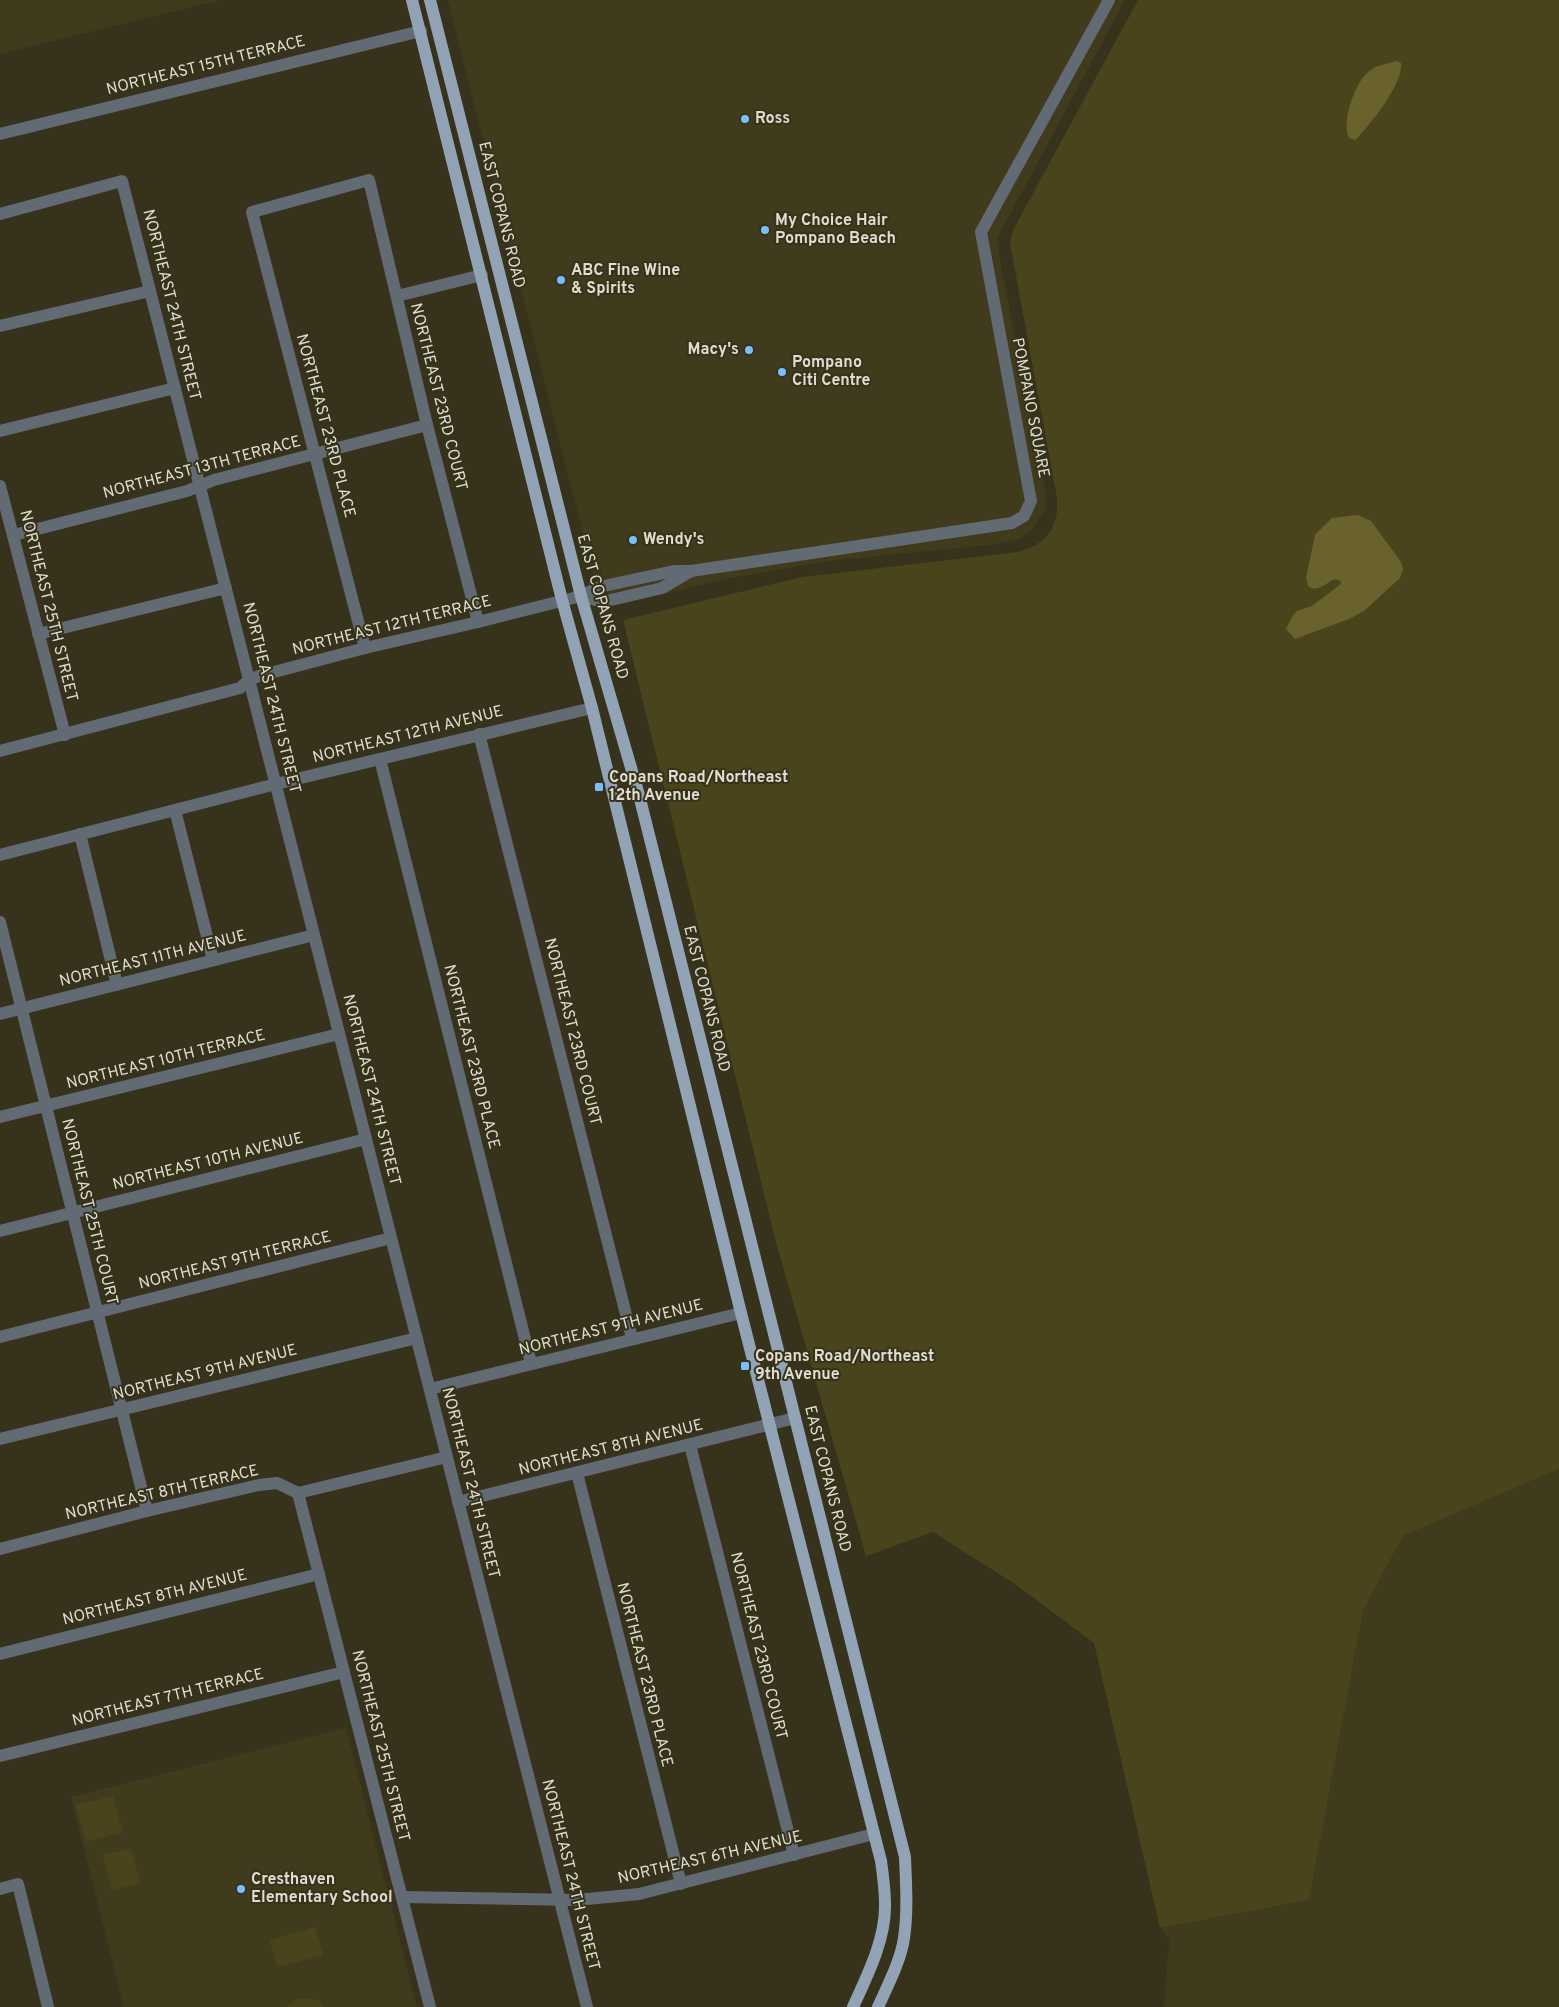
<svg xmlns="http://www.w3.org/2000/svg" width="1559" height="2007" font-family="Overpass,sans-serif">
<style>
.built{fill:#403b1c}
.green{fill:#4a441c}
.water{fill:#6a622d}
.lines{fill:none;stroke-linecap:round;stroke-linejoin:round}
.minor{stroke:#626b73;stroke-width:12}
.major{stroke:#91a3b4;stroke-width:12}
.poi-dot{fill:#7abff8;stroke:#36321b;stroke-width:2}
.labels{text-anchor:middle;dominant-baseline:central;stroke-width:4;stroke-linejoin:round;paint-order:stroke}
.street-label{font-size:16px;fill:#dfddcf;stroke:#36321b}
.poi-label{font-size:16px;font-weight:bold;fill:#dfddcf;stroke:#36321b;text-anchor:start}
</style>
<rect width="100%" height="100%" fill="#36321b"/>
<!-- built -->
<g class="built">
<path d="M0,0H221L0,54Z"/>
<path d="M448,0H1125L998,237L999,255L1045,489V509L1033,528L1020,539L989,545L827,561L726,579L618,605L594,578Z"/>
<path d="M1559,1469V2007H1164L1169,1940L1160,1928L1309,1900L1363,1611L1403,1536Z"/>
<path d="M346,1728L417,2007H124L71,1797Z"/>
</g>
<!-- green -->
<g class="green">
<path d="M1138,0H1559V1469L1403,1536L1363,1611L1309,1900L1160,1928L1094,1643L1015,1584L933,1532L866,1556L777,1246L623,620L802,577L1018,552C1047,544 1059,528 1057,498L1010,243L1013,230Z"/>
<path d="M113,1796L123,1832L86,1842L76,1805Z"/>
<path d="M131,1848L140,1883L112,1890L103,1855Z"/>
<path d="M315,1927L323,1955L277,1967L270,1940Z"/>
<path d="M302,1998L318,2000L323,2007H286L295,2000Z"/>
</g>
<!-- water -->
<g class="water">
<path d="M1396,61L1401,63C1404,82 1371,124 1357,138L1355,140L1349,138C1341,122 1355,83 1368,72C1377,64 1386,65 1396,61Z"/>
<path d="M1358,515L1371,521L1401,562L1403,570L1400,578L1364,611L1349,619L1295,639L1286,629L1292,617L1297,611L1312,606L1341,584V581L1334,579C1325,584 1317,593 1308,586L1306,578L1315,535L1332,518Z"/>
</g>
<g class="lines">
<!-- minor -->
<g class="minor">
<path d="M0,134L421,31"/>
<path d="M0,214L122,181L587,2007"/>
<path d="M397,296L482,275"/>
<path d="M0,326L150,291"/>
<path d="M0,431L175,388"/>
<path d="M0,486L65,735"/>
<path d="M14,535L187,491L214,480L427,425"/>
<path d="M581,596L602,602L662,588L691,571"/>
<path d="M38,634L226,588"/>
<path d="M365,648L252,212L369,180L427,425L478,622"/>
<path d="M479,734L632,1338"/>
<path d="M0,751L240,688L249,680L259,676L365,648L478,622L581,596L599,587L674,571H691L1012,523L1024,516L1031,501L981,232L1109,0"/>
<path d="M380,759L531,1363"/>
<path d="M175,810L213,960"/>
<path d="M80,834L117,985"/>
<path d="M0,855L276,784L592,708"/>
<path d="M0,922L147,1511"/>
<path d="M0,1014L314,935"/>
<path d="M0,1117L339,1034"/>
<path d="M0,1231L366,1139"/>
<path d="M0,1337L391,1238"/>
<path d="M430,1389L741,1313"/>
<path d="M0,1439L417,1338"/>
<path d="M690,1445L794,1855"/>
<path d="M577,1473L681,1884"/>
<path d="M298,1493L430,2007"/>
<path d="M458,1502L795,1418"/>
<path d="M0,1549L147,1511L259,1485L277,1483L298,1493L447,1457"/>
<path d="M0,1654L319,1574"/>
<path d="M0,1756L344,1672"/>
<path d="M0,1889L18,1884L48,2007"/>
<path d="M402,1897L577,1900L639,1894L874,1834"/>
</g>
<!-- major -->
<g class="major">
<path d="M412,0L562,600L592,708L741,1313L881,1861C883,1875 885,1890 885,1904C886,1939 867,1976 853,2007"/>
<path d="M430,0L581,596L639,795L905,1857C906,1884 908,1911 904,1938C901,1960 887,1987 878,2007"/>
</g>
</g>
<!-- markers -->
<g class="poi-dot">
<circle cx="745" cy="119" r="5"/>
<circle cx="765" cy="230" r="5"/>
<circle cx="561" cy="280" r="5"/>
<circle cx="749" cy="350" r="5"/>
<circle cx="782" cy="372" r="5"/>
<circle cx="633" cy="540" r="5"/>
<rect x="594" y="782" width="10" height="10" rx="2.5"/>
<rect x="740" y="1361" width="10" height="10" rx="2.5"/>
<circle cx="241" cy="1889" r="5"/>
</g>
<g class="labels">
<!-- street labels -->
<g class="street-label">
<text transform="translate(206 66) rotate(-14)">NORTHEAST 15TH TERRACE</text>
<text transform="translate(501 215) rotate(76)">EAST COPANS ROAD</text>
<text transform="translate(171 305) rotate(76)">NORTHEAST 24TH STREET</text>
<text transform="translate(438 397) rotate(76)">NORTHEAST 23RD COURT</text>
<text transform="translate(1030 408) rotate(79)">POMPANO SQUARE</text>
<text transform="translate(325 426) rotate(75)">NORTHEAST 23RD PLACE</text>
<text transform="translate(202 468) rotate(-15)">NORTHEAST 13TH TERRACE</text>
<text transform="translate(48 606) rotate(76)">NORTHEAST 25TH STREET</text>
<text transform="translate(602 607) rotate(74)">EAST COPANS ROAD</text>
<text transform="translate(392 626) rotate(-14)">NORTHEAST 12TH TERRACE</text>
<text transform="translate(271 698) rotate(76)">NORTHEAST 24TH STREET</text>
<text transform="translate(408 735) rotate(-14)">NORTHEAST 12TH AVENUE</text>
<text transform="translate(153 959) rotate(-14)">NORTHEAST 11TH AVENUE</text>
<text transform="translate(706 999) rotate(76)">EAST COPANS ROAD</text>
<text transform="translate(572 1032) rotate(76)">NORTHEAST 23RD COURT</text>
<text transform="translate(471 1057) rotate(76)">NORTHEAST 23RD PLACE</text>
<text transform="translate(166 1060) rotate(-14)">NORTHEAST 10TH TERRACE</text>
<text transform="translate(371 1090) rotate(76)">NORTHEAST 24TH STREET</text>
<text transform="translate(208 1162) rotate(-14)">NORTHEAST 10TH AVENUE</text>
<text transform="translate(89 1212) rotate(76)">NORTHEAST 25TH COURT</text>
<text transform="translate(235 1261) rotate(-14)">NORTHEAST 9TH TERRACE</text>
<text transform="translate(611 1328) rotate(-14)">NORTHEAST 9TH AVENUE</text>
<text transform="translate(205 1373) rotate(-14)">NORTHEAST 9TH AVENUE</text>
<text transform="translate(611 1448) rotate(-14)">NORTHEAST 8TH AVENUE</text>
<text transform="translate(827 1479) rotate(76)">EAST COPANS ROAD</text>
<text transform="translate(470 1483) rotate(76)">NORTHEAST 24TH STREET</text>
<text transform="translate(162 1493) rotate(-13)">NORTHEAST 8TH TERRACE</text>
<text transform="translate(155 1598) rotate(-14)">NORTHEAST 8TH AVENUE</text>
<text transform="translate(758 1646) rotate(76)">NORTHEAST 23RD COURT</text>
<text transform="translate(644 1675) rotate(76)">NORTHEAST 23RD PLACE</text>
<text transform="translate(168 1698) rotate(-14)">NORTHEAST 7TH TERRACE</text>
<text transform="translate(380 1746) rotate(76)">NORTHEAST 25TH STREET</text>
<text transform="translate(710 1858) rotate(-13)">NORTHEAST 6TH AVENUE</text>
<text transform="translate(570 1875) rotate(76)">NORTHEAST 24TH STREET</text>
</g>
<!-- poi labels -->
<g class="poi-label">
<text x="755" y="119">Ross</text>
<text x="775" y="221">My Choice Hair<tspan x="775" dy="18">Pompano Beach</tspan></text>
<text x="571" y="271">ABC Fine Wine<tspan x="571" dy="18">&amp; Spirits</tspan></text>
<text x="739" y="350" text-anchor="end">Macy's</text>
<text x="792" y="363">Pompano<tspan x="792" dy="18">Citi Centre</tspan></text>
<text x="643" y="540">Wendy's</text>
<text x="609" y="778">Copans Road/Northeast<tspan x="609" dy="18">12th Avenue</tspan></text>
<text x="755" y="1357">Copans Road/Northeast<tspan x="755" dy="18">9th Avenue</tspan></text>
<text x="251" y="1880">Cresthaven<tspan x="251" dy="18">Elementary School</tspan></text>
</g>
</g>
</svg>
